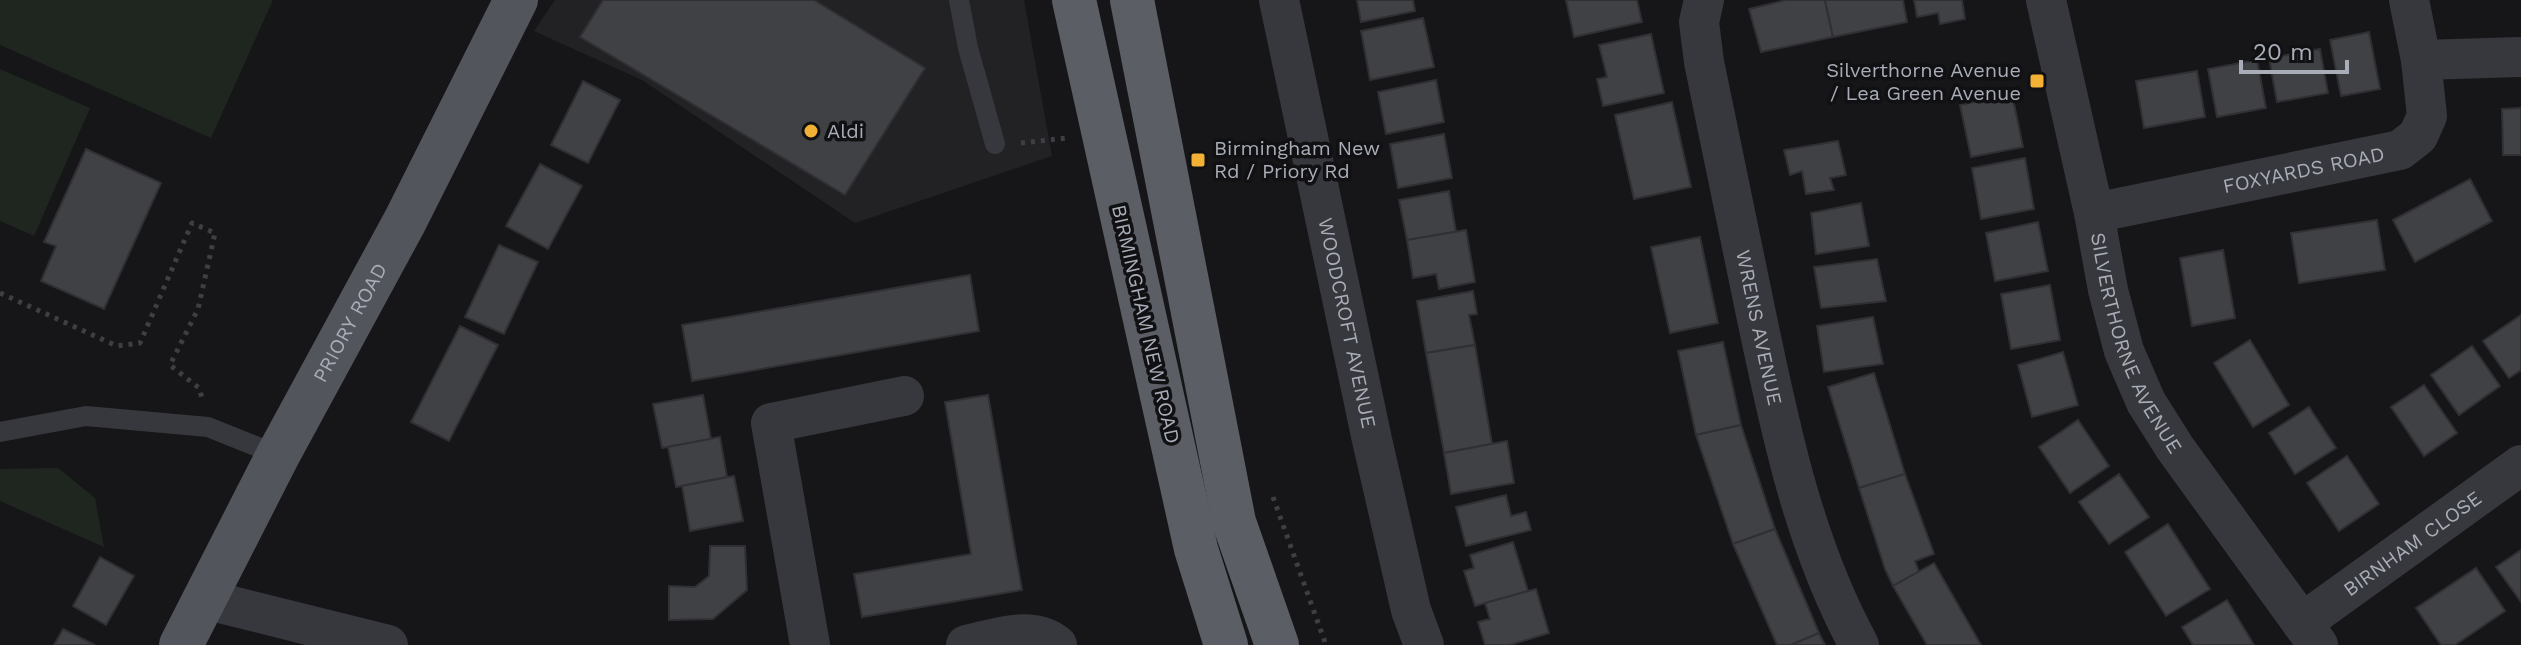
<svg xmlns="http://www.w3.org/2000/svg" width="2521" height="645" font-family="'Work Sans',sans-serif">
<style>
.built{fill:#222225}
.green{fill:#1e261f}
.building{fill:#404145;stroke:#303034;stroke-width:2}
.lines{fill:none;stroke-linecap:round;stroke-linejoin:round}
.path{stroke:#3d3f44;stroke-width:5;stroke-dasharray:4 6;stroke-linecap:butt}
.service{stroke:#37383d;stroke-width:20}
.minor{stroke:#37383d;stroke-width:40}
.primary{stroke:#53555c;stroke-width:44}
.trunk{stroke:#5b5e65;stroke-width:44}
.poi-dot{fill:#f2b134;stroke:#111113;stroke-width:3}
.labels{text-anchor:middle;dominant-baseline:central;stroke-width:7;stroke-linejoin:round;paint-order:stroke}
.poi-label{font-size:20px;fill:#a8adb8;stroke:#111113;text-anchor:start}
.street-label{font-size:20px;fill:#a8adb8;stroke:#111113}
</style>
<rect width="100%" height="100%" fill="#161618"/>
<!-- built -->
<path class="built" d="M555,0H1024L1052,156L855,223L642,80L534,31Z"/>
<!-- green -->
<g class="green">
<path d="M0,0H273L211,138L0,45Z"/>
<path d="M0,69L90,108L34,236L0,221Z"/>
<path d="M58,468L95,498L104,547L0,501V469Z"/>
</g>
<!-- building -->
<g class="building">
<path d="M603,0H814L925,68L845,195L580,37Z"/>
<path d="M1357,0H1413L1415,11L1361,22Z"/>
<path d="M1566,0H1637L1642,22L1574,37Z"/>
<path d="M1786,0H1825L1833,37L1761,52L1749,9Z"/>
<path d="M1825,0H1903L1907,22L1833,37Z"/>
<path d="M1914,0H1962L1965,19L1940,24L1938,13L1917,17Z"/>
<path d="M1423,18L1434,67L1370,80L1361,31Z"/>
<path d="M2369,32L2380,89L2341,96L2330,40Z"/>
<path d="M1651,34L1664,93L1603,106L1597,79L1607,77L1599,45Z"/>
<path d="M2320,49L2328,93L2277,102L2269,58Z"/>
<path d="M2257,60L2266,108L2217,117L2208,69Z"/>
<path d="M2197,71L2205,117L2144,128L2136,81Z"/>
<path d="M1436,80L1444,122L1386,134L1378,92Z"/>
<path d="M583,81L620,100L588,163L551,145Z"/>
<path d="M2012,94L2023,147L1971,157L1960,105Z"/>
<path d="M1672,102L1691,187L1634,199L1615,115Z"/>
<path d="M2521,108V155H2503L2502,109Z"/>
<path d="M1444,134L1452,178L1398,188L1390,144Z"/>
<path d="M1838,141L1846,175L1830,178L1834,190L1806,194L1802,171L1790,175L1784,150Z"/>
<path d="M86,149L161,183L104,309L41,281L56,246L44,242Z"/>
<path d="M2025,158L2034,209L1981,219L1972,168Z"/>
<path d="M540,164L582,186L548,249L506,226Z"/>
<path d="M2470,179L2492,221L2415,262L2393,220Z"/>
<path d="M1449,191L1456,232L1407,240L1399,200Z"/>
<path d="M1861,203L1869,246L1816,254L1811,213Z"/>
<path d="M2377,220L2385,270L2299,283L2291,233Z"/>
<path d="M2038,222L2048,271L1995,281L1986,233Z"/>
<path d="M1466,230L1475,282L1439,289L1436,274L1413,278L1407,240Z"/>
<path d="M1700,237L1718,323L1670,333L1651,247Z"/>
<path d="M499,245L538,262L504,334L465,317Z"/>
<path d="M2223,250L2235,318L2192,326L2180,258Z"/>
<path d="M1877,259L1886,301L1821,308L1814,267Z"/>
<path d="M970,275L979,331L692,381L682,325Z"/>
<path d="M2050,285L2060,340L2011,349L2001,294Z"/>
<path d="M1473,291L1477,314L1469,315L1475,345L1426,353L1417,301Z"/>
<path d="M2521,315V370L2509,378L2483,341Z"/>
<path d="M1873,317L1883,364L1824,372L1817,326Z"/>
<path d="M460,326L498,345L449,441L411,422Z"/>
<path d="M2250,340L2289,405L2253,427L2214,363Z"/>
<path d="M1723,342L1741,425L1696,435L1678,351Z"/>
<path d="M1475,345L1492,444L1444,453L1426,353Z"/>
<path d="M2472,346L2500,386L2459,415L2431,375Z"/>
<path d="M2063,352L2078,405L2032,417L2018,365Z"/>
<path d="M1874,373L1905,474L1859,488L1828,387Z"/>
<path d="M2424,385L2457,433L2424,456L2391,407Z"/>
<path d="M703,395L711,439L662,448L653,404Z"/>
<path d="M988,395L1022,590L862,617L854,574L971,554L945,402Z"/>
<path d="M2309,407L2336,448L2295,474L2269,433Z"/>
<path d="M2078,420L2109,466L2070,493L2039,447Z"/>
<path d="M1741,425L1775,529L1733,544L1696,435Z"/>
<path d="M720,437L727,477L676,487L668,447Z"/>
<path d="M1507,441L1514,483L1451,494L1444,453Z"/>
<path d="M2347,456L2379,504L2339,531L2307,483Z"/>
<path d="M1905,474L1934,554L1915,561L1919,572L1893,586L1885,569L1859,488Z"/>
<path d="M2119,474L2149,517L2109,544L2079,502Z"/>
<path d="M734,476L743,521L690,531L682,486Z"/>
<path d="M1506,495L1511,516L1526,512L1531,530L1466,546L1456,507Z"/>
<path d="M2168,524L2210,589L2166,616L2125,552Z"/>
<path d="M1775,529L1819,633L1791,645H1777L1733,544Z"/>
<path d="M1513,542L1528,591L1475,606L1464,571L1474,568L1470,555Z"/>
<path d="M710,546H745L747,590L713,619L669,620V586L695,587L709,576Z"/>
<path d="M2521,550V602L2496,567Z"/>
<path d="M100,557L134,576L106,625L73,606Z"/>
<path d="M1934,563L1981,645H1927L1893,586Z"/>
<path d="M2476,568L2505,611L2455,645H2441L2416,608Z"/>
<path d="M1536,589L1549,633L1510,645H1485L1478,622L1490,619L1485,603Z"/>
<path d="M2227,600L2254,645H2193L2182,627Z"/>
<path d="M63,629L95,645H54Z"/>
<path d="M1819,633L1825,645H1791Z"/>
</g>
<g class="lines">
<!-- path -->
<g class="path">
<path d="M1021,143L1067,138"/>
<path d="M0,293L117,346L140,343L192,223L215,233L198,309L170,365L199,388L202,398"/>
<path d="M1273,497L1326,645"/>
</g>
<!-- service -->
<g class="service">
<path d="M959,0L968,48L995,144"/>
<path d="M0,432L86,416L208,427L278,455"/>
</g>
<!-- minor -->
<g class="minor">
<path id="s1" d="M1279,0L1372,440L1411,610L1424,645"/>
<path id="s2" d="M1704,0L1699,22L1704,62C1721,146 1739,230 1756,314C1780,428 1803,542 1859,645"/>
<path id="s3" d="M2046,0L2094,213L2108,290L2124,351L2146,402L2175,448L2318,645"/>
<path d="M2421,60L2521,57"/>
<path id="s4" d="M2094,213L2400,150L2418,136L2427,116L2421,60L2409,0"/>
<path d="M204,599L388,645"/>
<path id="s5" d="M2302,623L2521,465"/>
<path d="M810,645L771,423L904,396"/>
<path d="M966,645C995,639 1032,624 1057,645"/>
</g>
<!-- primary -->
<path class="primary" id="s6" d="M181,645L278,455L405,221L516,0"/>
<!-- trunk -->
<g class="trunk">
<path d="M1074,0L1196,549L1226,645"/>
<path d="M1132,0L1234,522L1277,645"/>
</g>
</g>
<!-- markers -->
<g class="poi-dot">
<rect x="2029" y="73" width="16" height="16" rx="4"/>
<circle cx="811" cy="131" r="8"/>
<rect x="1190" y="152" width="16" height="16" rx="4"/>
</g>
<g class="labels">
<!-- poi labels -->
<g class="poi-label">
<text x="2021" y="70" text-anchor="end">Silverthorne Avenue<tspan x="2021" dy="23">/ Lea Green Avenue</tspan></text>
<text x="827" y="131">Aldi</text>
<text x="1214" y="148">Birmingham New<tspan x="1214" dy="23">Rd / Priory Rd</tspan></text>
</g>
<!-- street labels -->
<g class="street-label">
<text stroke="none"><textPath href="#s4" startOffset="214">FOXYARDS ROAD</textPath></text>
<text stroke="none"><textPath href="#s6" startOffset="364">PRIORY ROAD</textPath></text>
<text transform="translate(1146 324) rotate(77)">BIRMINGHAM NEW ROAD</text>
<text stroke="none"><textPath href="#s1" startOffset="330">WOODCROFT AVENUE</textPath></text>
<text stroke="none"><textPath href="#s2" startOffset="334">WRENS AVENUE</textPath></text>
<text stroke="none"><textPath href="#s3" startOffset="356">SILVERTHORNE AVENUE</textPath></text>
<text stroke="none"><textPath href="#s5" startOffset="136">BIRNHAM CLOSE</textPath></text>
</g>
</g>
<!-- scale -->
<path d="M2241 60v12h106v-12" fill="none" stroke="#a8adb8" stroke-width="4"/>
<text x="2253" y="60" font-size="24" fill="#a8adb8" stroke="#111113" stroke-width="6" paint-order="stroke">20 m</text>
</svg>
